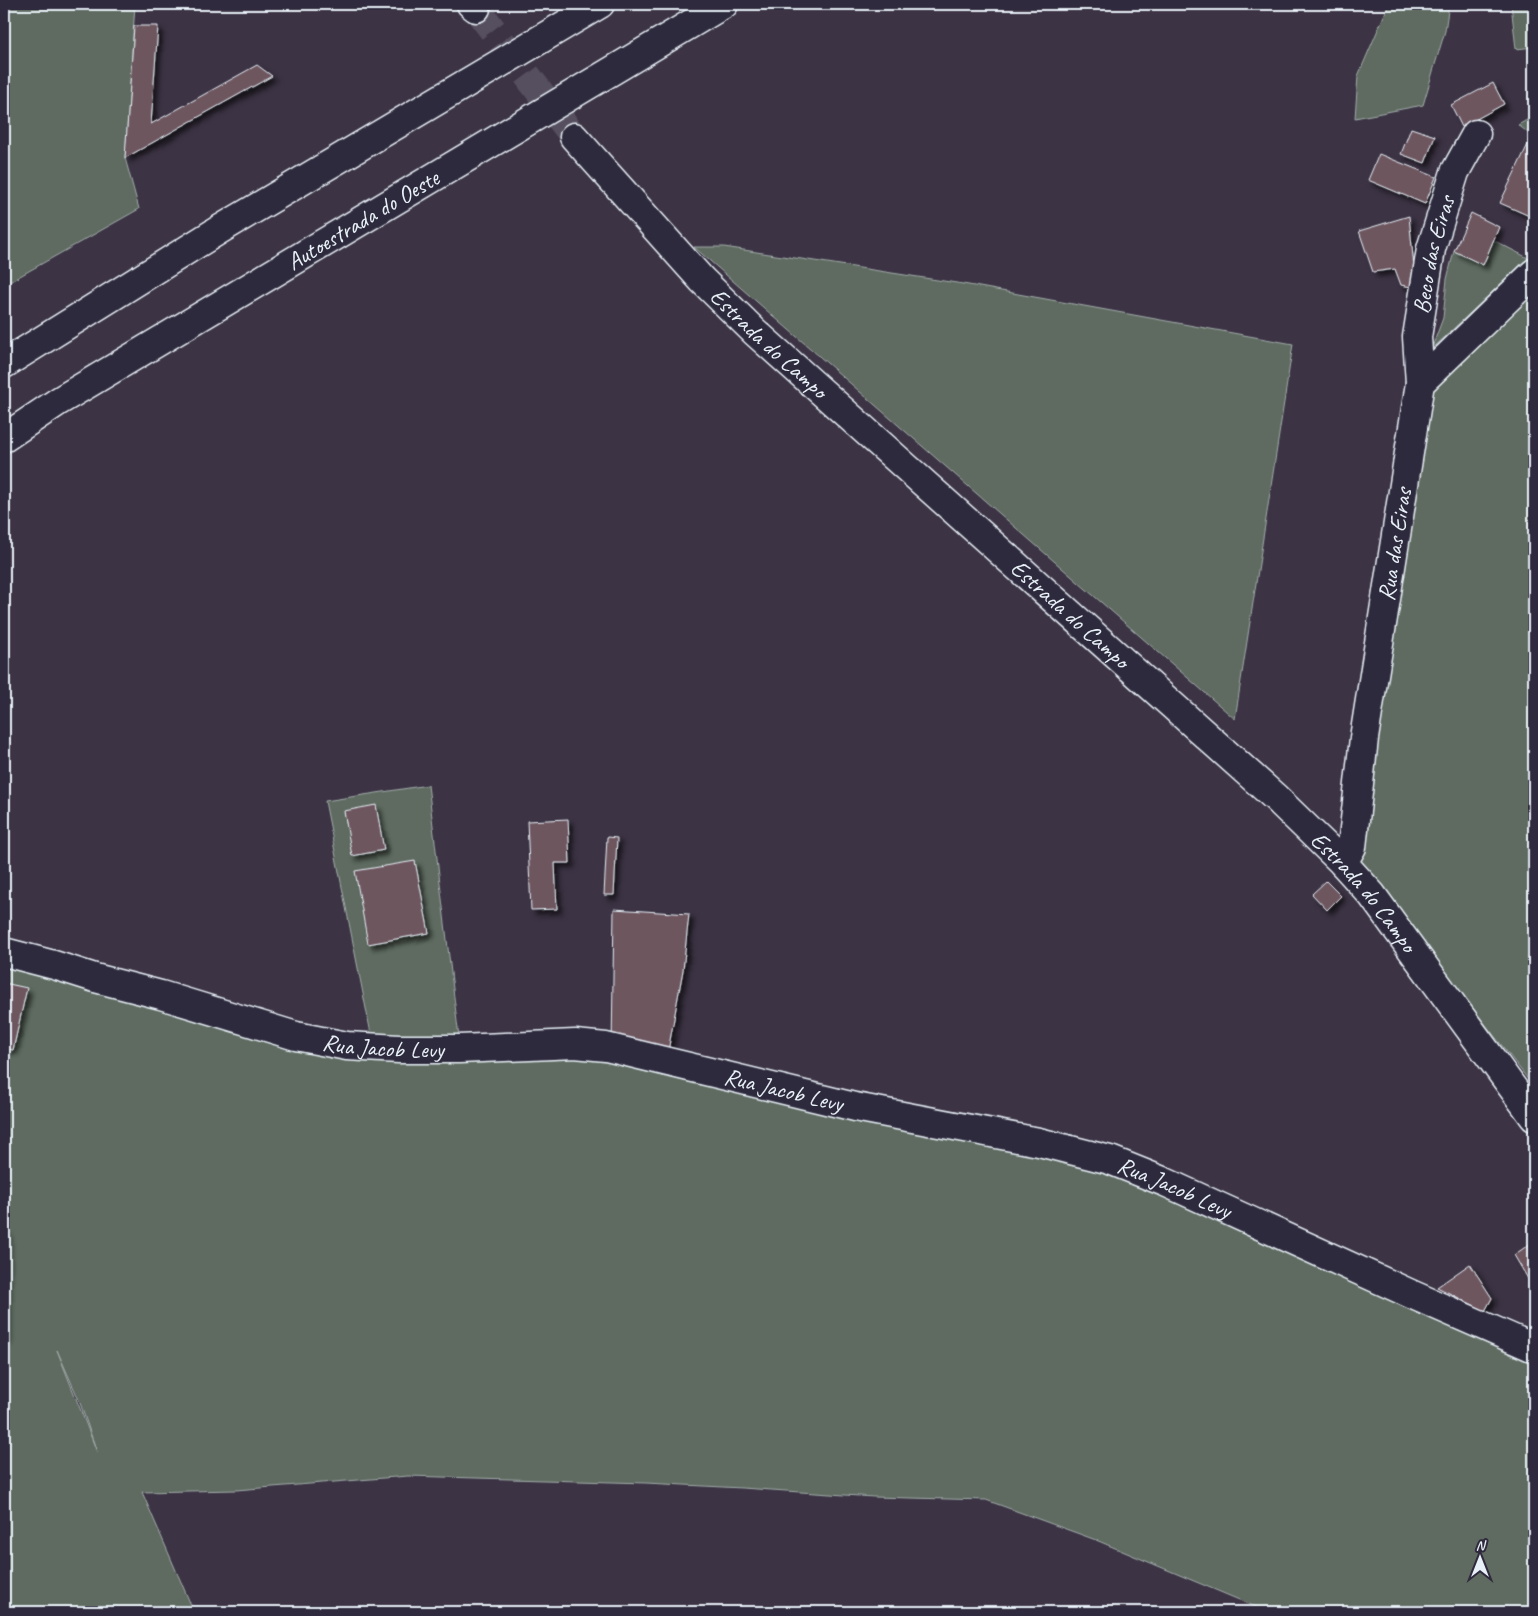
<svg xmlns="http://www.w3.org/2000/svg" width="1538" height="1616" font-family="Caveat,sans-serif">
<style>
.green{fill:#5e6b60;stroke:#a3aeac;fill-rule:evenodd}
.building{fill:#6e575f;stroke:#e8f1f8;filter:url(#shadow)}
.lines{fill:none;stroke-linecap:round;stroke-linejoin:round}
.tertiary-tunnel{stroke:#56505f;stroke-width:28;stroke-dasharray:28 14;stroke-linecap:butt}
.minor-casing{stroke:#e8f1f8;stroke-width:31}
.tertiary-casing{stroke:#e8f1f8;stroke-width:31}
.motorway-casing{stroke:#e8f1f8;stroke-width:31}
.minor{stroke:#2f2a3d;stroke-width:28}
.tertiary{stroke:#2f2a3d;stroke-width:28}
.motorway{stroke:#2f2a3d;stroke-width:28}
.labels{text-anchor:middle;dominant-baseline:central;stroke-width:5;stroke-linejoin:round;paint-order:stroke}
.street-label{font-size:24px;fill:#e8f1f8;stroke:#2f2a3d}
</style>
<defs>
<filter id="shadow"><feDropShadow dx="4.5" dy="4.5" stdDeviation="2.5" flood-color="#0009"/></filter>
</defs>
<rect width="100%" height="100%" fill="#3c3344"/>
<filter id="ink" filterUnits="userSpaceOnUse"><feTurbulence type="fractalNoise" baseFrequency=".02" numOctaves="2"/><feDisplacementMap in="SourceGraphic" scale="10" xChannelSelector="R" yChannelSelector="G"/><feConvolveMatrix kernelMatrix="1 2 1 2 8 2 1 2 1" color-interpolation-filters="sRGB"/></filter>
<g filter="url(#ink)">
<!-- green -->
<g class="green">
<path d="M4,4H135L125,158L139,209L4,285Z"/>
<path d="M1389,4H1449L1445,31L1423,105L1355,118L1358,76Z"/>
<path d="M1511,4H1534V47L1516,49Z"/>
<path d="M1534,116V137L1518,125Z"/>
<path d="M1493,240L1528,258L1431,350L1443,318L1447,279L1454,251Z"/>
<path d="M694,247H724L963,284L1293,344L1235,719Z"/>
<path d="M1534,273V1087L1361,864L1364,738L1420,383Z"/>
<path d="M428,785L460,1046L373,1044L325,801Z"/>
<path d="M4,952L296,1036L541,1045L1039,1142L1534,1348V1612H1268L1096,1540L986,1500L874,1497L742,1488L646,1483L408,1476L236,1490L142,1492L194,1612H4ZM57,1350L79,1400L97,1452Z"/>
</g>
<!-- building -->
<g class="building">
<path d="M134,26H158L151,124L257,65L272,76L125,158Z"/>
<path d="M1493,83L1504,104L1462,127L1451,105Z"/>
<path d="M1411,128L1435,136L1425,163L1401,154Z"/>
<path d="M1532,136L1534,137V218L1500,203Z"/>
<path d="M1379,154L1436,177L1425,204L1368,180Z"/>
<path d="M1471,213L1499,227L1483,265L1454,251Z"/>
<path d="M1409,216L1416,288L1401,285L1395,269L1373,272L1359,231Z"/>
<path d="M376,805L384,850L352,856L344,811Z"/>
<path d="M568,819L570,863H555L557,909L531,910L527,821Z"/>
<path d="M607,837L617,838L614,895H604Z"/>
<path d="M415,861L429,933L368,944L355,871Z"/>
<path d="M1326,881L1341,896L1327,910L1312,894Z"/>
<path d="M614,909L689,914L683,970L666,1062L612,1048Z"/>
<path d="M4,983L27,988L13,1050L4,1048Z"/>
<rect x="4" y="1231" width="2" height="109"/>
<path d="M1534,1241V1289L1514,1255Z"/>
<path d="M1470,1264L1492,1298L1485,1311L1437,1287Z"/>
</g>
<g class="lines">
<!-- tertiary-tunnel -->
<path class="tertiary-tunnel" d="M476,8L574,137"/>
<defs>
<g id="minor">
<path id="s1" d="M1420,383L1417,337L1431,249L1455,172L1476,134"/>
<path id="s2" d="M1343,863L1352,847L1364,738L1420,383L1534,273"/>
<path id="s3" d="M4,952L54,965L95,978L161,995L296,1036L347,1046L399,1049H459L575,1044L606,1047L855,1107L1039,1142L1110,1160L1165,1182L1413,1295L1534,1348"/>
</g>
<g id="tertiary">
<path d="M471,4L476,8"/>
<path id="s4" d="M574,137L702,280L755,332L1276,798L1343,863L1372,895L1534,1117"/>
</g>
<g id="motorway">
<path d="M4,364L219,230L600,4"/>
<path id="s5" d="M4,438L59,401L724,4"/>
</g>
</defs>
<!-- minor casing -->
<use href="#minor" class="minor-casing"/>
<!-- tertiary casing -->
<use href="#tertiary" class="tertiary-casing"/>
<!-- motorway casing -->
<use href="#motorway" class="motorway-casing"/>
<!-- minor -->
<use href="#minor" class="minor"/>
<!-- tertiary -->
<use href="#tertiary" class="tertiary"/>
<!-- motorway -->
<use href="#motorway" class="motorway"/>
</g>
</g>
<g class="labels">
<!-- street labels -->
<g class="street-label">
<text stroke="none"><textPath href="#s5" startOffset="420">Autoestrada do Oeste</textPath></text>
<text stroke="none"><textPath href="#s1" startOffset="130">Beco das Eiras</textPath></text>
<text stroke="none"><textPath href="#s4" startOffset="284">Estrada do Campo</textPath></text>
<text stroke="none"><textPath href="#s2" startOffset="324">Rua das Eiras</textPath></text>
<text stroke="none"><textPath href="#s4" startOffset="689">Estrada do Campo</textPath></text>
<text stroke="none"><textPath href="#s4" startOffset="1094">Estrada do Campo</textPath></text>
<text stroke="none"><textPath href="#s3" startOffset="392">Rua Jacob Levy</textPath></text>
<text stroke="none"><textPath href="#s3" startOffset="798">Rua Jacob Levy</textPath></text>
<text stroke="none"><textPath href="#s3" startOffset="1202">Rua Jacob Levy</textPath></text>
</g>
</g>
<!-- margin -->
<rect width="1538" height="1616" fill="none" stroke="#2f2a3d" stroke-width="20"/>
<rect x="10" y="10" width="1518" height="1596" fill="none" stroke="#e8f1f8" stroke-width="2" filter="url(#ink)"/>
<!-- north arrow -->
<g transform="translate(1480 1558)" stroke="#2f2a3d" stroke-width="4" paint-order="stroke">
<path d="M0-4L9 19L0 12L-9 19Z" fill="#e8f1f8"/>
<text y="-8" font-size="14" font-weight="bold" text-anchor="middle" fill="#e8f1f8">N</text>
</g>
</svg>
